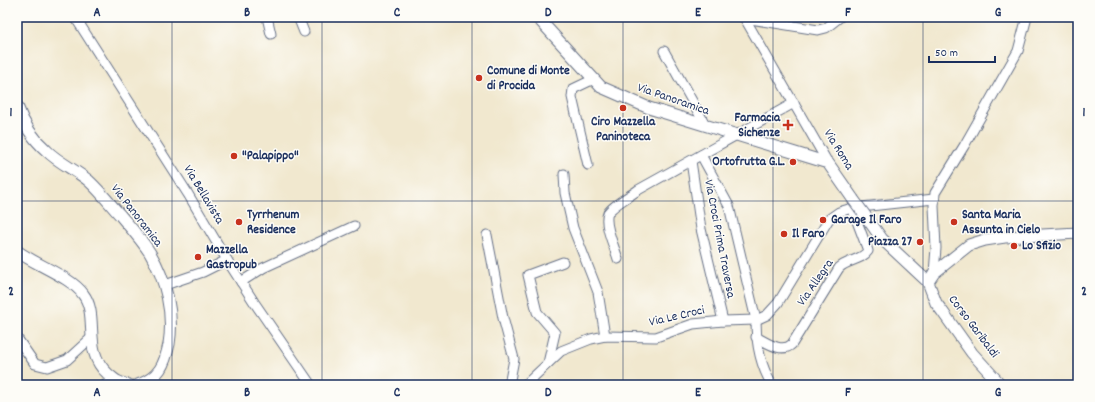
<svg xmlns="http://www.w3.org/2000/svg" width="1095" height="402" font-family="Dekko,sans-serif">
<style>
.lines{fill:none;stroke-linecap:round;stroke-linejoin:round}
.minor-casing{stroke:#667086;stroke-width:11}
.tertiary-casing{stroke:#667086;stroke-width:13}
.minor{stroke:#fff;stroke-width:9}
.tertiary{stroke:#fff;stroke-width:11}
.tertiary-bridge-casing{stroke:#667086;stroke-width:13;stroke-linecap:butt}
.tertiary-bridge{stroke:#fff;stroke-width:11}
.grid{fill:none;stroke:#1b2f5e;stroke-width:1;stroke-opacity:0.55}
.poi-dot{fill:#c8321e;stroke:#fdfcf7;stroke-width:1.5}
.labels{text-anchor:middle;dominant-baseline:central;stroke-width:3;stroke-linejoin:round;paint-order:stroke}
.poi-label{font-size:13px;font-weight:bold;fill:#1b2f5e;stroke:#fdfcf7;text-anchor:start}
.street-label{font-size:13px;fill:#1b2f5e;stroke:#fdfcf7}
.neatline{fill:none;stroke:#1b2f5e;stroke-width:1.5}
.grid-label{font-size:13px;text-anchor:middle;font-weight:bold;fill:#1b2f5e}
</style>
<rect width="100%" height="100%" fill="#fdfcf7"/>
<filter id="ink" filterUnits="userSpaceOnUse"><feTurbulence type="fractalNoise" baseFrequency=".025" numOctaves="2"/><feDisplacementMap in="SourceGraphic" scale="8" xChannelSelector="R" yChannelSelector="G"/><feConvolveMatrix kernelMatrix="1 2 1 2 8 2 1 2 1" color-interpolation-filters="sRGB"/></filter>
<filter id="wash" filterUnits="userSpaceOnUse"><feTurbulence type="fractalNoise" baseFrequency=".012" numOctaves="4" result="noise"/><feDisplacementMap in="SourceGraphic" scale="16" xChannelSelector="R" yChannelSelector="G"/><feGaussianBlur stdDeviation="0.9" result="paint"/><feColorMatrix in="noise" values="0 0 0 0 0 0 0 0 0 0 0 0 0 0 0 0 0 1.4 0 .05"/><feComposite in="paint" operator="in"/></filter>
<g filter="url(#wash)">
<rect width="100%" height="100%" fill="#f1e8cf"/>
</g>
<g filter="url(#ink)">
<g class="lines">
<defs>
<g id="minor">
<path d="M75,17L188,194L227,260L254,302L311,385"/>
<path d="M267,17L271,34"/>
<path d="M298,17L304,32"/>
<path d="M744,17L828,163"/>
<path d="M744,18L818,30L826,28L840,17"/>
<path d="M664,51L706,126"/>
<path d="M701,155L729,206L756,320C756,343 760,365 772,385"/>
<path d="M691,161L701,229L723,321"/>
<path d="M588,165L572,97L573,89L594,79"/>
<path d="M564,174L565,193L573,228L598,292L605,336"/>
<path d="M487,235L503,318L514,359L509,385"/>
<path d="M618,259C615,248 603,224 608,213C613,205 630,196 638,190L794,103"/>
<path d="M934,273L936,248L934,206L935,193L964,146L1018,51L1027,17"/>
<path d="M241,282L263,268L354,226"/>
<path d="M165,285L203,272L227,260"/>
<path d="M756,337C766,342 782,354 792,344L839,268C847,260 862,260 868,251L867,248L852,208"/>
<path d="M17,338L35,364L47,367L67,360L91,338"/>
<path d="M548,363L555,333L537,312L528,275L563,262"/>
<path d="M105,385L115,380"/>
<path d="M525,385L561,351L591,339L605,336L656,337L693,324L723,321L756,320L767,315L778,303L829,219L839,212L852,208L934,199"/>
</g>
<g id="tertiary">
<path d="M537,17L601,87L649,108L828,163L853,199"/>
<path d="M17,106C23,123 33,139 47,151C59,163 76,170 89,181C100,191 110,204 120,215C130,227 141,239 150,253C166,280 174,313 169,344C165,364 159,378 138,385"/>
<path d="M867,218L882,239L928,282L936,303L942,311L972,353L1001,385"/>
<path d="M17,251C36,265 71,277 83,294C100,316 81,350 108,374C115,380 120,384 129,385"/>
<path d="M928,282L934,273L969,245L985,240L1005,237L1078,233"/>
</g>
</defs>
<!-- minor casing -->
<use href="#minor" class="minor-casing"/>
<!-- tertiary casing -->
<use href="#tertiary" class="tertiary-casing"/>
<!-- minor -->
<use href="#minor" class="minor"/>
<!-- tertiary -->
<use href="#tertiary" class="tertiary"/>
<defs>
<path id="tertiary-bridge" d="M853,199L867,218"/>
</defs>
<!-- tertiary-bridge casing -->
<use href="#tertiary-bridge" class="tertiary-bridge-casing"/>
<!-- tertiary-bridge -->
<use href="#tertiary-bridge" class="tertiary-bridge"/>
</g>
</g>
<!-- grid -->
<path class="grid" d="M172,17V385M322,17V385M472,17V385M623,17V385M773,17V385M923,17V385M17,201H1078"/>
<!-- markers -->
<g class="poi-dot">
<circle cx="479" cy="78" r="4"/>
<circle cx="623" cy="108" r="4"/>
<path d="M786 119h4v4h4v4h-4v4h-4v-4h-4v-4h4z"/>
<circle cx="234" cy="156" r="4"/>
<circle cx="793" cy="162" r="4"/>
<circle cx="823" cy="220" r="4"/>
<circle cx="239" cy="222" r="4"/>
<circle cx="954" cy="222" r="4"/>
<circle cx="784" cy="234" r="4"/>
<circle cx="920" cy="242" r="4"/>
<circle cx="1014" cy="246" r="4"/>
<circle cx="198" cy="257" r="4"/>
</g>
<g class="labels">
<!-- poi labels -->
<g class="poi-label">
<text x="487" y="71">Comune di Monte<tspan x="487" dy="15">di Procida</tspan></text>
<text x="780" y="118" text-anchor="end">Farmacia<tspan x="780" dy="15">Sichenze</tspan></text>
<text x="623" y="122" text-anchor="middle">Ciro Mazzella<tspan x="623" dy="15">Paninoteca</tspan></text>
<text x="242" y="156">"Palapippo"</text>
<text x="785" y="162" text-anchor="end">Ortofrutta G.L.</text>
<text x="247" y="215">Tyrrhenum<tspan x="247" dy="15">Residence</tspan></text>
<text x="962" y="215">Santa Maria<tspan x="962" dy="15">Assunta in Cielo</tspan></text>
<text x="831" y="220">Garage Il Faro</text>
<text x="792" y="234">Il Faro</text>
<text x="912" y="242" text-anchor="end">Piazza 27</text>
<text x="1022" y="246">Lo Sfizio</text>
<text x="206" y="250">Mazzella<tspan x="206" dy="15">Gastropub</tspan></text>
</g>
<!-- street labels -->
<g class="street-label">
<text transform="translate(673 100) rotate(19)">Via Panoramica</text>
<text transform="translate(838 150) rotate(58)">Via Roma</text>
<text transform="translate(203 195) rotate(59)">Via Bellavista</text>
<text transform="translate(136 216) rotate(52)">Via Panoramica</text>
<text transform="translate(719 239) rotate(79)">Via Croci Prima Traversa</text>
<text transform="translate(816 283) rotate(-55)">Via Allegra</text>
<text transform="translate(677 317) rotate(-13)">Via Le Croci</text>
<text transform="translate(973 327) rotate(53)">Corso Garibaldi</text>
</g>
</g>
<!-- margin -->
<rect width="1095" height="402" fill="none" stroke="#fdfcf7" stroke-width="44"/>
<!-- scale -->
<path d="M929 56v6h66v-6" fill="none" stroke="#1b2f5e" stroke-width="2"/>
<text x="935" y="56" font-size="12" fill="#1b2f5e" stroke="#fdfcf7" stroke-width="3" paint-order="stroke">50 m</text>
<rect x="22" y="22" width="1051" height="358" class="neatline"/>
<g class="grid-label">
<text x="97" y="16">A</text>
<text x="247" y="16">B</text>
<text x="397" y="16">C</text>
<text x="548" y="16">D</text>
<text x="698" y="16">E</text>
<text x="848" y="16">F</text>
<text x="998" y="16">G</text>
<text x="11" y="116">1</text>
<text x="1084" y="116">1</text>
<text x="11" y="295">2</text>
<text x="1084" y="295">2</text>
<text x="97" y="396">A</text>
<text x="247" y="396">B</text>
<text x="397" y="396">C</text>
<text x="548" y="396">D</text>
<text x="698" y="396">E</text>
<text x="848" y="396">F</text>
<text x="998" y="396">G</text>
</g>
</svg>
